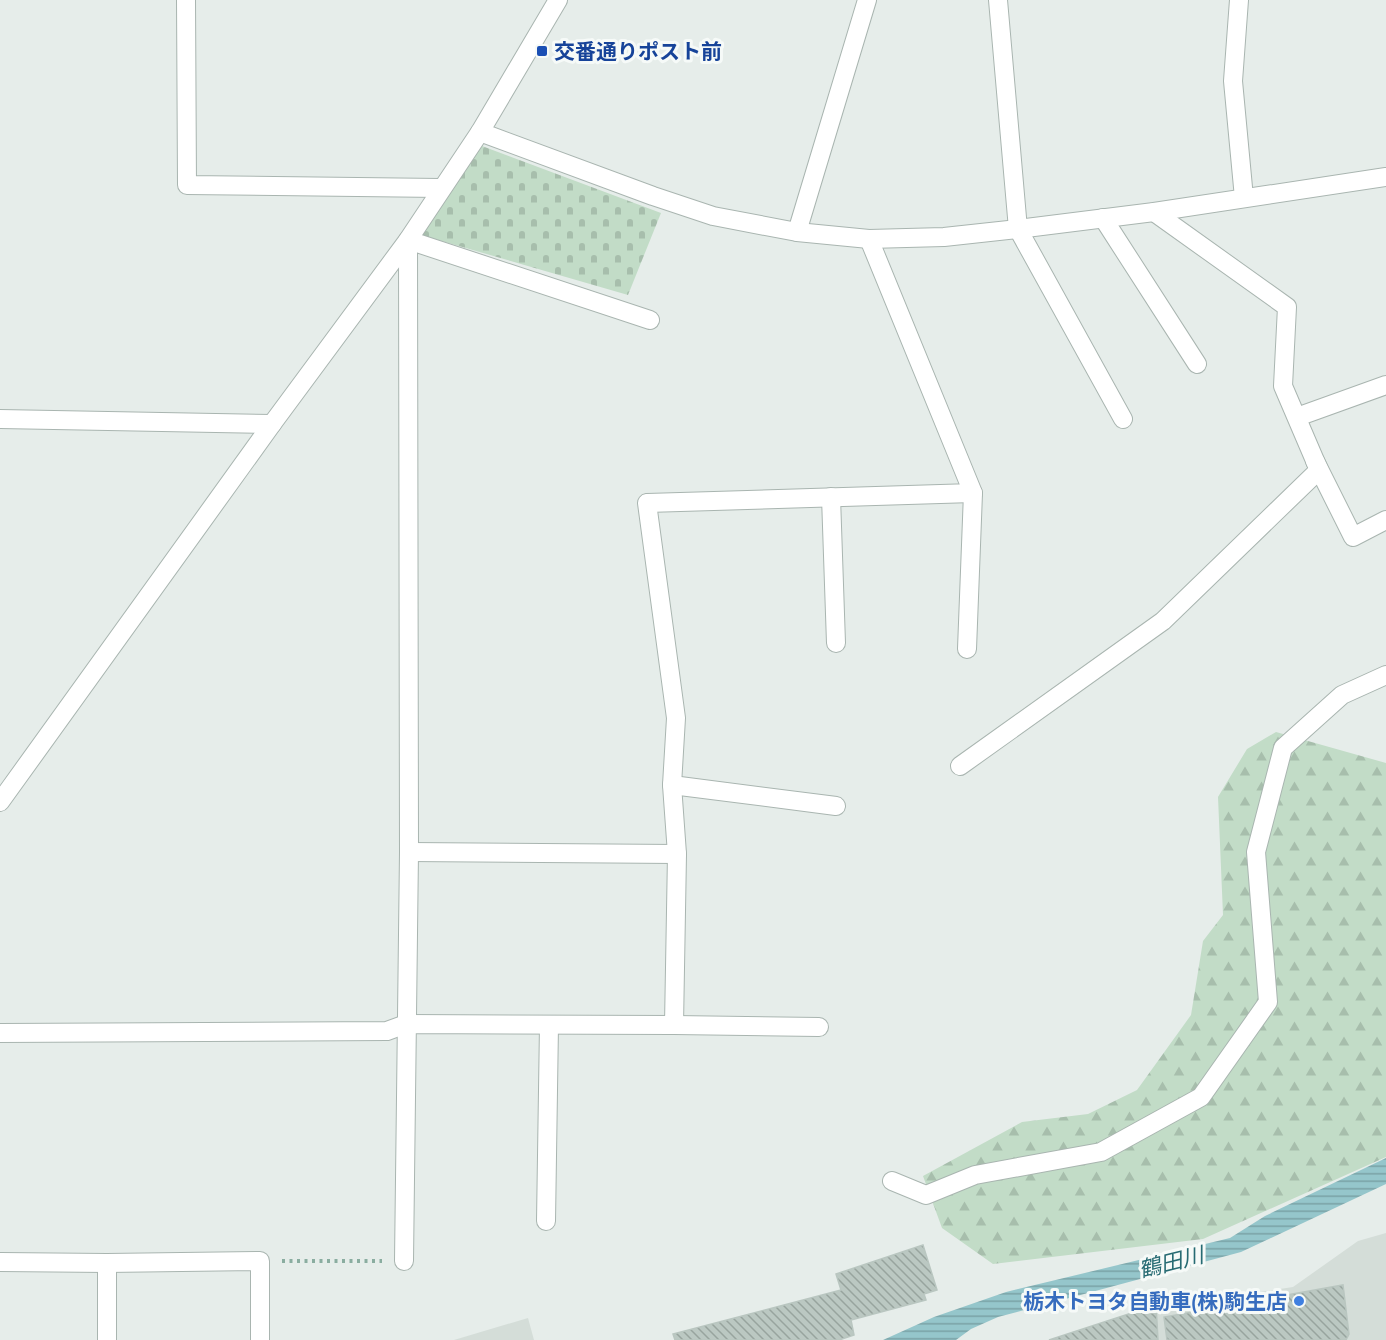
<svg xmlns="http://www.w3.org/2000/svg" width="1386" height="1340" font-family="'PT Sans Narrow','Noto Sans JP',sans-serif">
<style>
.built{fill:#d4ddd8}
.forest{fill:url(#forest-firs)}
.cemetery{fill:url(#cemetery-stones)}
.water{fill:url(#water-rules)}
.building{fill:url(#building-back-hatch);stroke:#b9c6c0;stroke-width:1.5}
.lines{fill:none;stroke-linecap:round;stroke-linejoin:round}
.street-casing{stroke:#a9b5b0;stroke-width:20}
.path{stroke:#8aada0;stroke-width:4;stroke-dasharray:3 4.5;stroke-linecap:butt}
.street{stroke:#fff;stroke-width:18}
.transit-dot{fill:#1a4fb4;stroke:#f6faf8;stroke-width:2}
.shop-dot{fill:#3f7fe0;stroke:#f6faf8;stroke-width:2}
.labels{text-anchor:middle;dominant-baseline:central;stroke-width:6;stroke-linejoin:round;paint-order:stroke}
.transit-label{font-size:21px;font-weight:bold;fill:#164399;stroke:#f6faf8;text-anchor:start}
.shop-label{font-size:21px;font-weight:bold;fill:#366cbe;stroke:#f6faf8;text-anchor:end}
.water-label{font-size:22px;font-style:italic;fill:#276b73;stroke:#f6faf8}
</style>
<defs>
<pattern id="forest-firs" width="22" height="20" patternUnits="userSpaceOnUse" patternTransform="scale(1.5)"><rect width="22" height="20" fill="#c2dcc7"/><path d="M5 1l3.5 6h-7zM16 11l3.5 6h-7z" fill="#a7beac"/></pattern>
<pattern id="cemetery-stones" width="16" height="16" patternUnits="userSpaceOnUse" patternTransform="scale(1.5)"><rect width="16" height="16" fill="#c2dcc7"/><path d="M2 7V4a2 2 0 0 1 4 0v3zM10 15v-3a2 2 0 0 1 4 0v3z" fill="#a7beac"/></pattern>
<pattern id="water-rules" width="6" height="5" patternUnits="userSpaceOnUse" patternTransform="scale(1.5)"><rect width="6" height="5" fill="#95c6cb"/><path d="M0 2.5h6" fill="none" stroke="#7aa2a6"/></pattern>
<pattern id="building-back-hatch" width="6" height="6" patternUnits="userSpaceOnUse" patternTransform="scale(1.5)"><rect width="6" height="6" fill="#bbc8c2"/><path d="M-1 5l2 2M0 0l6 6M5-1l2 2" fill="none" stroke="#98a49e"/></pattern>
</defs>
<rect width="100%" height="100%" fill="#e6edea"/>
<!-- built -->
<g class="built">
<path d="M1386,1233V1340H1049L1156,1305L1228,1297L1293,1287L1358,1241Z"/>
<path d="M528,1318L534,1340H454Z"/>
</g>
<!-- forest -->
<path class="forest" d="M1276,732L1386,763V1157L1203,1239L993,1264L942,1228L923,1176L1022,1122L1088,1114L1137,1090L1191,1015L1203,941L1223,915L1218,797L1247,749Z"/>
<!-- cemetery -->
<path class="cemetery" d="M482,146L661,213L628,295L421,235L442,199Z"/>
<!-- water -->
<path class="water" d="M1386,1158V1184L1241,1252L998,1317L971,1329L956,1340H883L934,1317L1006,1292L1230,1238L1265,1216Z"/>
<!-- building -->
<g class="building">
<path d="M923,1245L937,1290L924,1294L926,1300L851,1320L854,1335L839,1340H675L673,1334L841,1290L836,1274Z"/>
<path d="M1343,1285L1349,1334L1346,1340H1167L1164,1317Z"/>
<path d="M1156,1305L1158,1340H1049Z"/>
</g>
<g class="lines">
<defs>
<g id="street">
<path d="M186,0L187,185L440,188"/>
<path d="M998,0L1018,229L1123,419"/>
<path d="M1239,0L1233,81L1244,198"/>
<path d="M480,132L653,196L713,216L797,232L869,239L944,237L1018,229L1154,212L1386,177"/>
<path d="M1103,218L1197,364"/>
<path d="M797,232L867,0"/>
<path d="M1297,417L1386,385"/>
<path d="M0,419L272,424"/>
<path d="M1315,461L1353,537L1386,520"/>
<path d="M831,497L836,643"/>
<path d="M967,649L973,493"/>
<path d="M960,766L1163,621L1319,470L1283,386L1287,307L1154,212"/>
<path d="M672,785L836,806"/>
<path d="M0,802L272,424L408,240L480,132L558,0"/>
<path d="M409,852L677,854"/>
<path d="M674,1025L819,1027"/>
<path d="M0,1033L387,1031L406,1024L674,1025L677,854L672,785L676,718L647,503L973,493L869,239"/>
<path d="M892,1181L926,1195L975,1175L1101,1152L1201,1097L1268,1002L1256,852L1283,748L1342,695L1386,675"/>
<path d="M546,1221L549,1025"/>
<path d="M404,1261L409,852L408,240L650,320"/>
<path d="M0,1262L107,1263L260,1261V1340"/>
<path d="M107,1340V1263"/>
</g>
</defs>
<!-- street casing -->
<use href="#street" class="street-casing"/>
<!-- path -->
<path class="path" d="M282,1261H382"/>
<!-- street -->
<use href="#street" class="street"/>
</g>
<!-- markers -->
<rect class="transit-dot" x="536" y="45" width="12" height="12" rx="3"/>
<circle class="shop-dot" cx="1299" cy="1301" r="6"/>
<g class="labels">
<!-- transit labels -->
<g class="transit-label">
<text x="554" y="51">交番通りポスト前</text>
</g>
<!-- shop labels -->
<g class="shop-label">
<text x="1287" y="1301">栃木トヨタ自動車(株)駒生店</text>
</g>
<!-- water labels -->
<g class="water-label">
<text transform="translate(1171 1262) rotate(-14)">鶴田川</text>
</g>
</g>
</svg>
